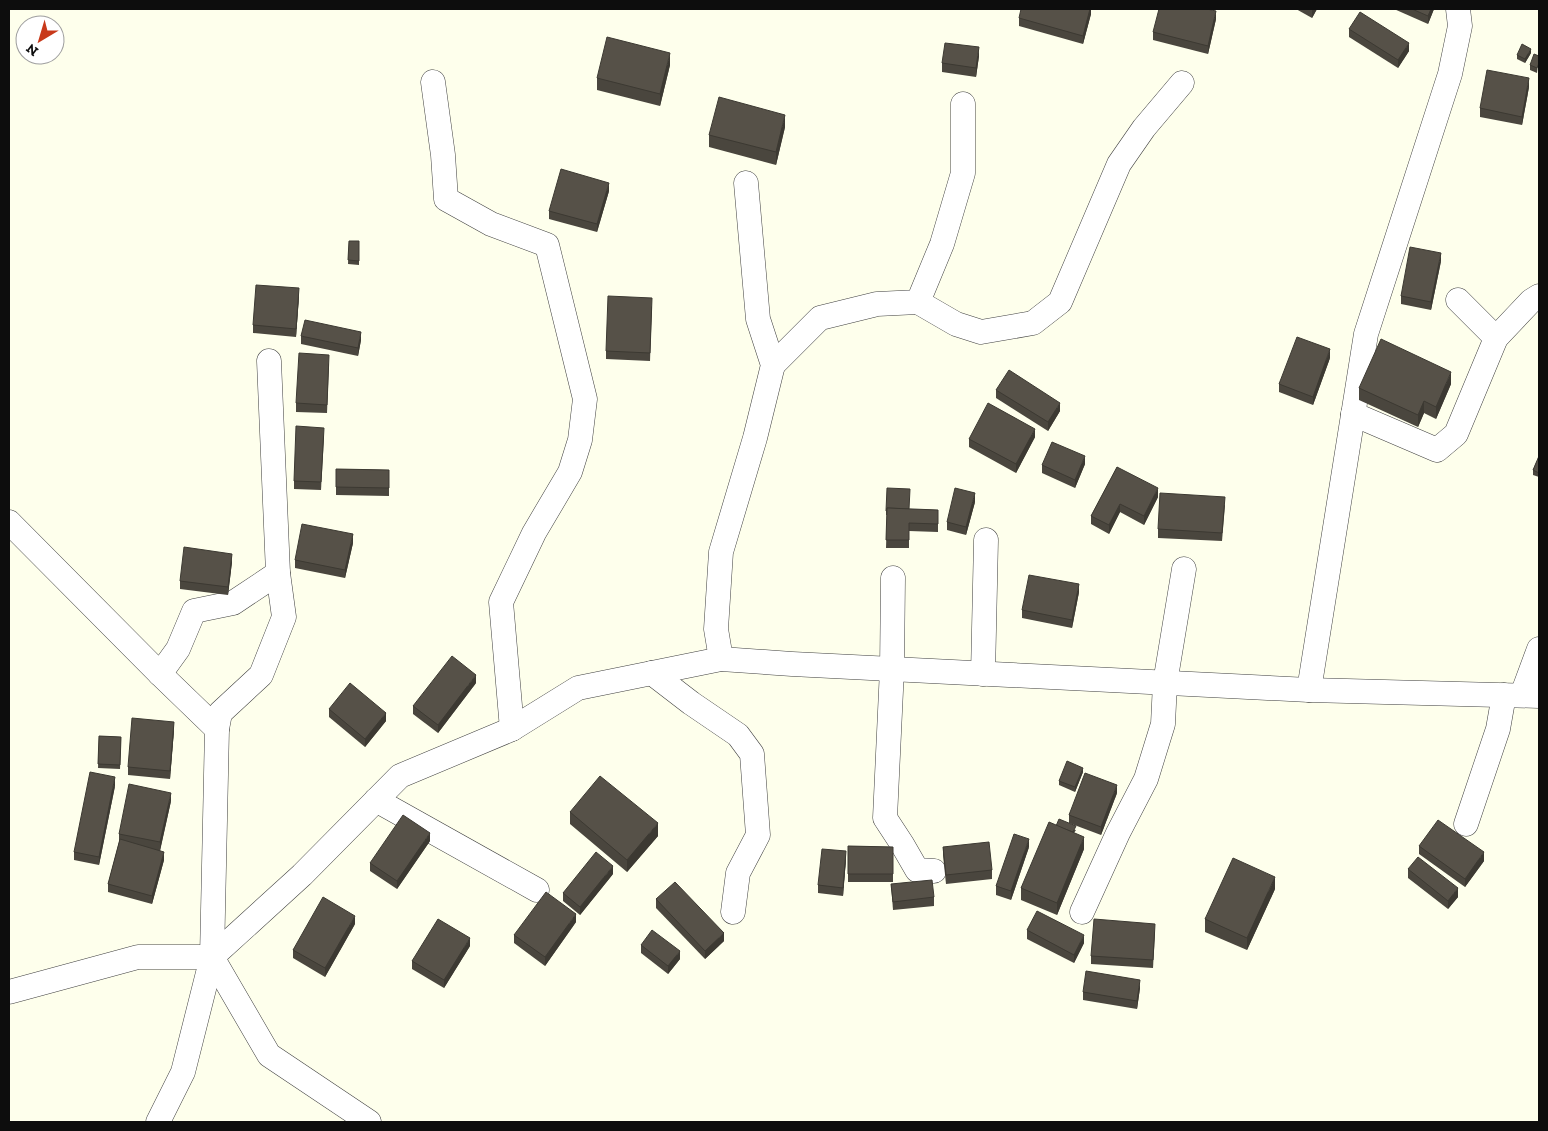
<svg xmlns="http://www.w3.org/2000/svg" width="1548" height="1131" font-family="'Zilla Slab',serif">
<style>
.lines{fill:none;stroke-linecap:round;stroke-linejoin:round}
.minor-casing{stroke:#404040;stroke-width:25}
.minor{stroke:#fff;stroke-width:24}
.wall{fill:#4a463e}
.shaded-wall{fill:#3c3932}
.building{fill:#565148;stroke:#3c3932}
</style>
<rect width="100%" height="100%" fill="#feffec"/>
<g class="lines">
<defs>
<g id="minor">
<path d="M433,82L443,155L446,199L491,224L547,245L585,399L580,440L570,472L534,533L501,602L512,729"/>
<path d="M1458,300L1496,338"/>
<path d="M918,302L956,324L981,332L1033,323L1060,302L1119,164L1144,128L1182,83"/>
<path d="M773,365L820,318L877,304L918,302L942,244L963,173V104"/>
<path d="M1353,414L1437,450L1456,434L1496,338L1531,301L1539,296"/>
<path d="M9,522L160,674L217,729L212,957L269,1055L369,1122"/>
<path d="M893,578L892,669L885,818L902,844L917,870L934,871"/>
<path d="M721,659L716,629L721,552L755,438L773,365L758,319L746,183"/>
<path d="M652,673L691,703L738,735L752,754L758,835L738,873L733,912"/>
<path d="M160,674L178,649L194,611L233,603L278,573"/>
<path d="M983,674L986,540"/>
<path d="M1309,690L1366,334L1450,74L1460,26L1458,9"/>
<path d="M1522,695L1539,649"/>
<path d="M217,729L220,713L261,675L284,617L278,573L269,361"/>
<path d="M376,800L537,890"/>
<path d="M1466,824L1498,729L1504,695"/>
<path d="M1082,912L1118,833L1146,779L1163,724L1165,683L1184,569"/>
<path d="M9,992L138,957H212"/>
<path d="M158,1122L183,1072L212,957L302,875L400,776L512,729L578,688L721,659L792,664L1309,690L1539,696"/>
</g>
</defs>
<!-- minor casing -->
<use href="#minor" class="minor-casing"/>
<!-- minor -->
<use href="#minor" class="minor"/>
</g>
<!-- wall -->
<g class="wall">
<path d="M1091,9V14L1083,44L1019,26V18Z"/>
<path d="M1296,9H1317L1312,18Z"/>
<path d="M1394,9H1434L1428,24Z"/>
<path d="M1216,19L1208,54L1153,40V32Z"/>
<path d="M1349,29L1409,51L1398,68L1349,37Z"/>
<path d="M1531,53L1525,63L1517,59V55Z"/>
<path d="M979,56L976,77L942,72V63Z"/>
<path d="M1539,56L1537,73L1530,70V65Z"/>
<path d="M670,65L660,106L597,90V78Z"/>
<path d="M1529,87L1522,125L1480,117V108Z"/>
<path d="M785,127L776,165L709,147V135Z"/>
<path d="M609,191L597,232L549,219V211Z"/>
<path d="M349,241H359V265L348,264Z"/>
<path d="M1441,261L1431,310L1401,304V296Z"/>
<path d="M299,296L296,337L253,333V325Z"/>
<path d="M652,306L650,361L606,359V351Z"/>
<path d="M301,336L361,340L358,356L301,344Z"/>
<path d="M1330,358L1313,405L1279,392V384Z"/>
<path d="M329,363L327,413L296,412V403Z"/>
<path d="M1451,384L1436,419L1424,413L1418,427L1359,400V388Z"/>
<path d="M996,390L1060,411L1048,431L996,398Z"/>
<path d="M324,436L321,490L294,489V481Z"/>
<path d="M1035,437L1016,473L969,447V439Z"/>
<path d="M1539,456V477L1533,475V470Z"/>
<path d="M1085,464L1075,488L1042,473V465Z"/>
<path d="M1117,467L1158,497L1144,525L1120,512L1109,534L1091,524V516Z"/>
<path d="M336,469L389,470V496L336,495Z"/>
<path d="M975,502L966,535L947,530V522Z"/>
<path d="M1225,505L1222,541L1158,538V529Z"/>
<path d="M910,509L938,510V532L909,531V548H886L887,515H886V511Z"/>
<path d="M353,543L345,578L295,568V560Z"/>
<path d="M232,562L228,595L180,589V581Z"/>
<path d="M1079,592L1072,628L1022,618V610Z"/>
<path d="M476,683L438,733L413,714V706Z"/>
<path d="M329,709L386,721L365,747L329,717Z"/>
<path d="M174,730L170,779L128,775V767Z"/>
<path d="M99,736L121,737L120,769L98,768Z"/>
<path d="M1083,772L1075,792L1059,785V781Z"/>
<path d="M115,786L99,865L74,860V852Z"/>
<path d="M1117,793L1101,835L1069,823V815Z"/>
<path d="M171,801L160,850L164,860L152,904L108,892V884L119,842V834Z"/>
<path d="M570,812L658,836L627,872L570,824Z"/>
<path d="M1056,826L1076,830L1074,833L1084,849L1057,915L1021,900V888Z"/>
<path d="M430,841L397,889L370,871V863Z"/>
<path d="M848,846L893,847V882H848Z"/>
<path d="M1419,846L1484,861L1465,887L1419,854Z"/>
<path d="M943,847L992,870V879L946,884L943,855Z"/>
<path d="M1029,847L1011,900L996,895V886Z"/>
<path d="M846,859L843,896L818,893V885Z"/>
<path d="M1408,869L1458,897L1448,909L1408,878Z"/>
<path d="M613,874L580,915L563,901V893Z"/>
<path d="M891,884L934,897V906L893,910Z"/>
<path d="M1275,889L1247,950L1205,932V919Z"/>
<path d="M656,899L724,941L705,959L656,908Z"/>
<path d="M576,922L545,966L514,943V935Z"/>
<path d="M355,924L325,977L293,958V950Z"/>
<path d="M1027,930L1084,943L1074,963L1027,939Z"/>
<path d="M1155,932L1153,968L1091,964V956Z"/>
<path d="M641,945L680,959L668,974L641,953Z"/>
<path d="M470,946L444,988L412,969V961Z"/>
<path d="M1140,988L1137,1009L1083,1000V992Z"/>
</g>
<!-- shaded-wall -->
<g class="shaded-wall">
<path d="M1090,9H1091V14L1083,44V36Z"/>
<path d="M1313,9H1317L1312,18V10Z"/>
<path d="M1431,9H1434L1428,24V16Z"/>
<path d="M1216,11V19L1208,54V46Z"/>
<path d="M1409,43V51L1398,68V60Z"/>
<path d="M979,47V56L976,77V68Z"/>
<path d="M1531,49V53L1525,63V59Z"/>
<path d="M670,53V65L660,106V94Z"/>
<path d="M1529,78V87L1522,125V117Z"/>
<path d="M785,115V127L776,165V152Z"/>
<path d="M609,183V191L597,232V224Z"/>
<path d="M1441,253V261L1431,310V302Z"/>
<path d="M299,288V296L296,337V329Z"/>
<path d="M361,332V340L358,356V348Z"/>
<path d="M1330,349V358L1313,405V397Z"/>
<path d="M1451,372V384L1436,419V407Z"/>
<path d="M1424,401V413L1418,427V415Z"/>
<path d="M1060,403V411L1048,431V422Z"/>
<path d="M1035,429V437L1016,473V464Z"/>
<path d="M1085,456V464L1075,488V480Z"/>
<path d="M1158,488V497L1144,525V516Z"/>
<path d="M975,493V502L966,535V527Z"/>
<path d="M1120,504V512L1109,534V525Z"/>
<path d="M353,534V543L345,578V570Z"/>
<path d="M232,554V562L228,595V587Z"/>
<path d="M1079,584V592L1072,628V620Z"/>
<path d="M476,675V683L438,733V725Z"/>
<path d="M386,713V721L365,747V739Z"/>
<path d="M174,722V730L170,779V771Z"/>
<path d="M1083,768V772L1075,792V787Z"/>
<path d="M115,777V786L99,865V857Z"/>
<path d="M1117,785V793L1101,835V827Z"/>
<path d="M171,793V801L160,851V842Z"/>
<path d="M658,823V836L627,872V860Z"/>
<path d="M430,833V841L397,889V881Z"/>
<path d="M1084,837V849L1057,915V903Z"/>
<path d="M1029,839V847L1011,900V891Z"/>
<path d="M846,851V859L843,896V888Z"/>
<path d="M164,852V860L152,904V896Z"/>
<path d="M1484,852V861L1465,887V879Z"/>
<path d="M613,866V874L580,915V907Z"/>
<path d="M1275,877V889L1247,950V938Z"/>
<path d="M1458,888V897L1448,909V901Z"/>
<path d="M576,914V922L545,966V957Z"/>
<path d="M355,916V924L325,977V968Z"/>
<path d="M724,933V941L705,959V951Z"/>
<path d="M1084,935V943L1074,963V955Z"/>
<path d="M470,938V946L444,988V980Z"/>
<path d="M680,951V959L668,974V966Z"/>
<path d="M1140,980V988L1137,1009V1001Z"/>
</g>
<!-- building -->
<g class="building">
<path d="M1021,9H1090L1083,36L1019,18Z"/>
<path d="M1159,9H1207L1216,11L1208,46L1153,32Z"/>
<path d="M1412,9H1431L1428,16Z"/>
<path d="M1360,12L1409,43L1398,60L1349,29Z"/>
<path d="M607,37L670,53L660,94L597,78Z"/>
<path d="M945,43L979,47L976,68L942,63Z"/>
<path d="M1522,44L1531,49L1525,59L1517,55Z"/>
<path d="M1534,54L1539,56V63L1537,68L1530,65Z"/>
<path d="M1487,70L1529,78L1522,117L1480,108Z"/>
<path d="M719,97L785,115L776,152L709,135Z"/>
<path d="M561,169L609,183L597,224L549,211Z"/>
<path d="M349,241H359V261L348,260Z"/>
<path d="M1410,247L1441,253L1431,302L1401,296Z"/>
<path d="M256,285L299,288L296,329L253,325Z"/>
<path d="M608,296L652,298L650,353L606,351Z"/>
<path d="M305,320L361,332L358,348L301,336Z"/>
<path d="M1297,337L1330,349L1313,397L1279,384Z"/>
<path d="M1381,339L1451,372L1436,407L1424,401L1418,415L1359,388Z"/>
<path d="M299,353L329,355L327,405L296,403Z"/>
<path d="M1009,370L1060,403L1048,422L996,390Z"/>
<path d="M988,403L1035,429L1016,464L969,439Z"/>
<path d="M296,426L324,428L321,482L294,481Z"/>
<path d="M1052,442L1085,456L1075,480L1042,465Z"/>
<path d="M1539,456V473L1533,470Z"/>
<path d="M1117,467L1158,488L1144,516L1120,504L1109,525L1091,516Z"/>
<path d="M336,469L389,470V488L336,487Z"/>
<path d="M887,488L910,489L909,509L887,508V511H886Z"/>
<path d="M955,488L975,493L966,527L947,522Z"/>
<path d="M1160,493L1225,497L1222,533L1158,529Z"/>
<path d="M887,508L938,510V524L909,523V540H886Z"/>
<path d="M302,524L353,534L345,570L295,560Z"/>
<path d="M184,547L232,554L228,587L180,581Z"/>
<path d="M1029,575L1079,584L1072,620L1022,610Z"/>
<path d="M452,656L476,675L438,725L413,706Z"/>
<path d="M350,683L386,713L365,739L329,709Z"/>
<path d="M132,718L174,722L170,771L128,767Z"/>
<path d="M99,736L121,737L120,765L98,764Z"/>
<path d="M1067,761L1083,768L1075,787L1059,781Z"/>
<path d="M90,772L115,777L99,857L74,852Z"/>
<path d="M1085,773L1117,785L1101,827L1069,815Z"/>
<path d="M600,776L658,823L627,860L570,812Z"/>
<path d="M129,784L171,793L160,842L119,834Z"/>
<path d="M403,815L430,833L397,881L370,863Z"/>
<path d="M1059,819L1076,826L1073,832L1056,826Z"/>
<path d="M1438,820L1484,852L1465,879L1419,846Z"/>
<path d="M1049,822L1084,837L1057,903L1021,888Z"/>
<path d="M1014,834L1029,839L1011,891L996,886Z"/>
<path d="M120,839L164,852L152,896L108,884Z"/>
<path d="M989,842L992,870L946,875L943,847Z"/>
<path d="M848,846L893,847V874H848Z"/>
<path d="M822,849L846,851L843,888L818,885Z"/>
<path d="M596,852L613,866L580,907L563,893Z"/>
<path d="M1418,857L1458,888L1448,901L1408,869Z"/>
<path d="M1233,858L1275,877L1247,938L1205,919Z"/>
<path d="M932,880L934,897L893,902L891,884Z"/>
<path d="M675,882L724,933L705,951L656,899Z"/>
<path d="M546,892L576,914L545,957L514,935Z"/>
<path d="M323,897L355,916L325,968L293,950Z"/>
<path d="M1037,911L1084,935L1074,955L1027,930Z"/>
<path d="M438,919L470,938L444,980L412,961Z"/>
<path d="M1094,919L1155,924L1153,960L1091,956Z"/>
<path d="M652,930L680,951L668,966L641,945Z"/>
<path d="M1086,971L1140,980L1137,1001L1083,992Z"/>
</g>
<!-- border -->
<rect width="1548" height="1131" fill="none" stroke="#0d0d0d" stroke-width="20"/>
<!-- north arrow -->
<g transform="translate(40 40) rotate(218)"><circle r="24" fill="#ffffff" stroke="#9e9e9e"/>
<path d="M0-4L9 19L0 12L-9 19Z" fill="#c8391a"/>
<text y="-8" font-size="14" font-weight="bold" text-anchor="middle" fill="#0d0d0d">N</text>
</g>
</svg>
